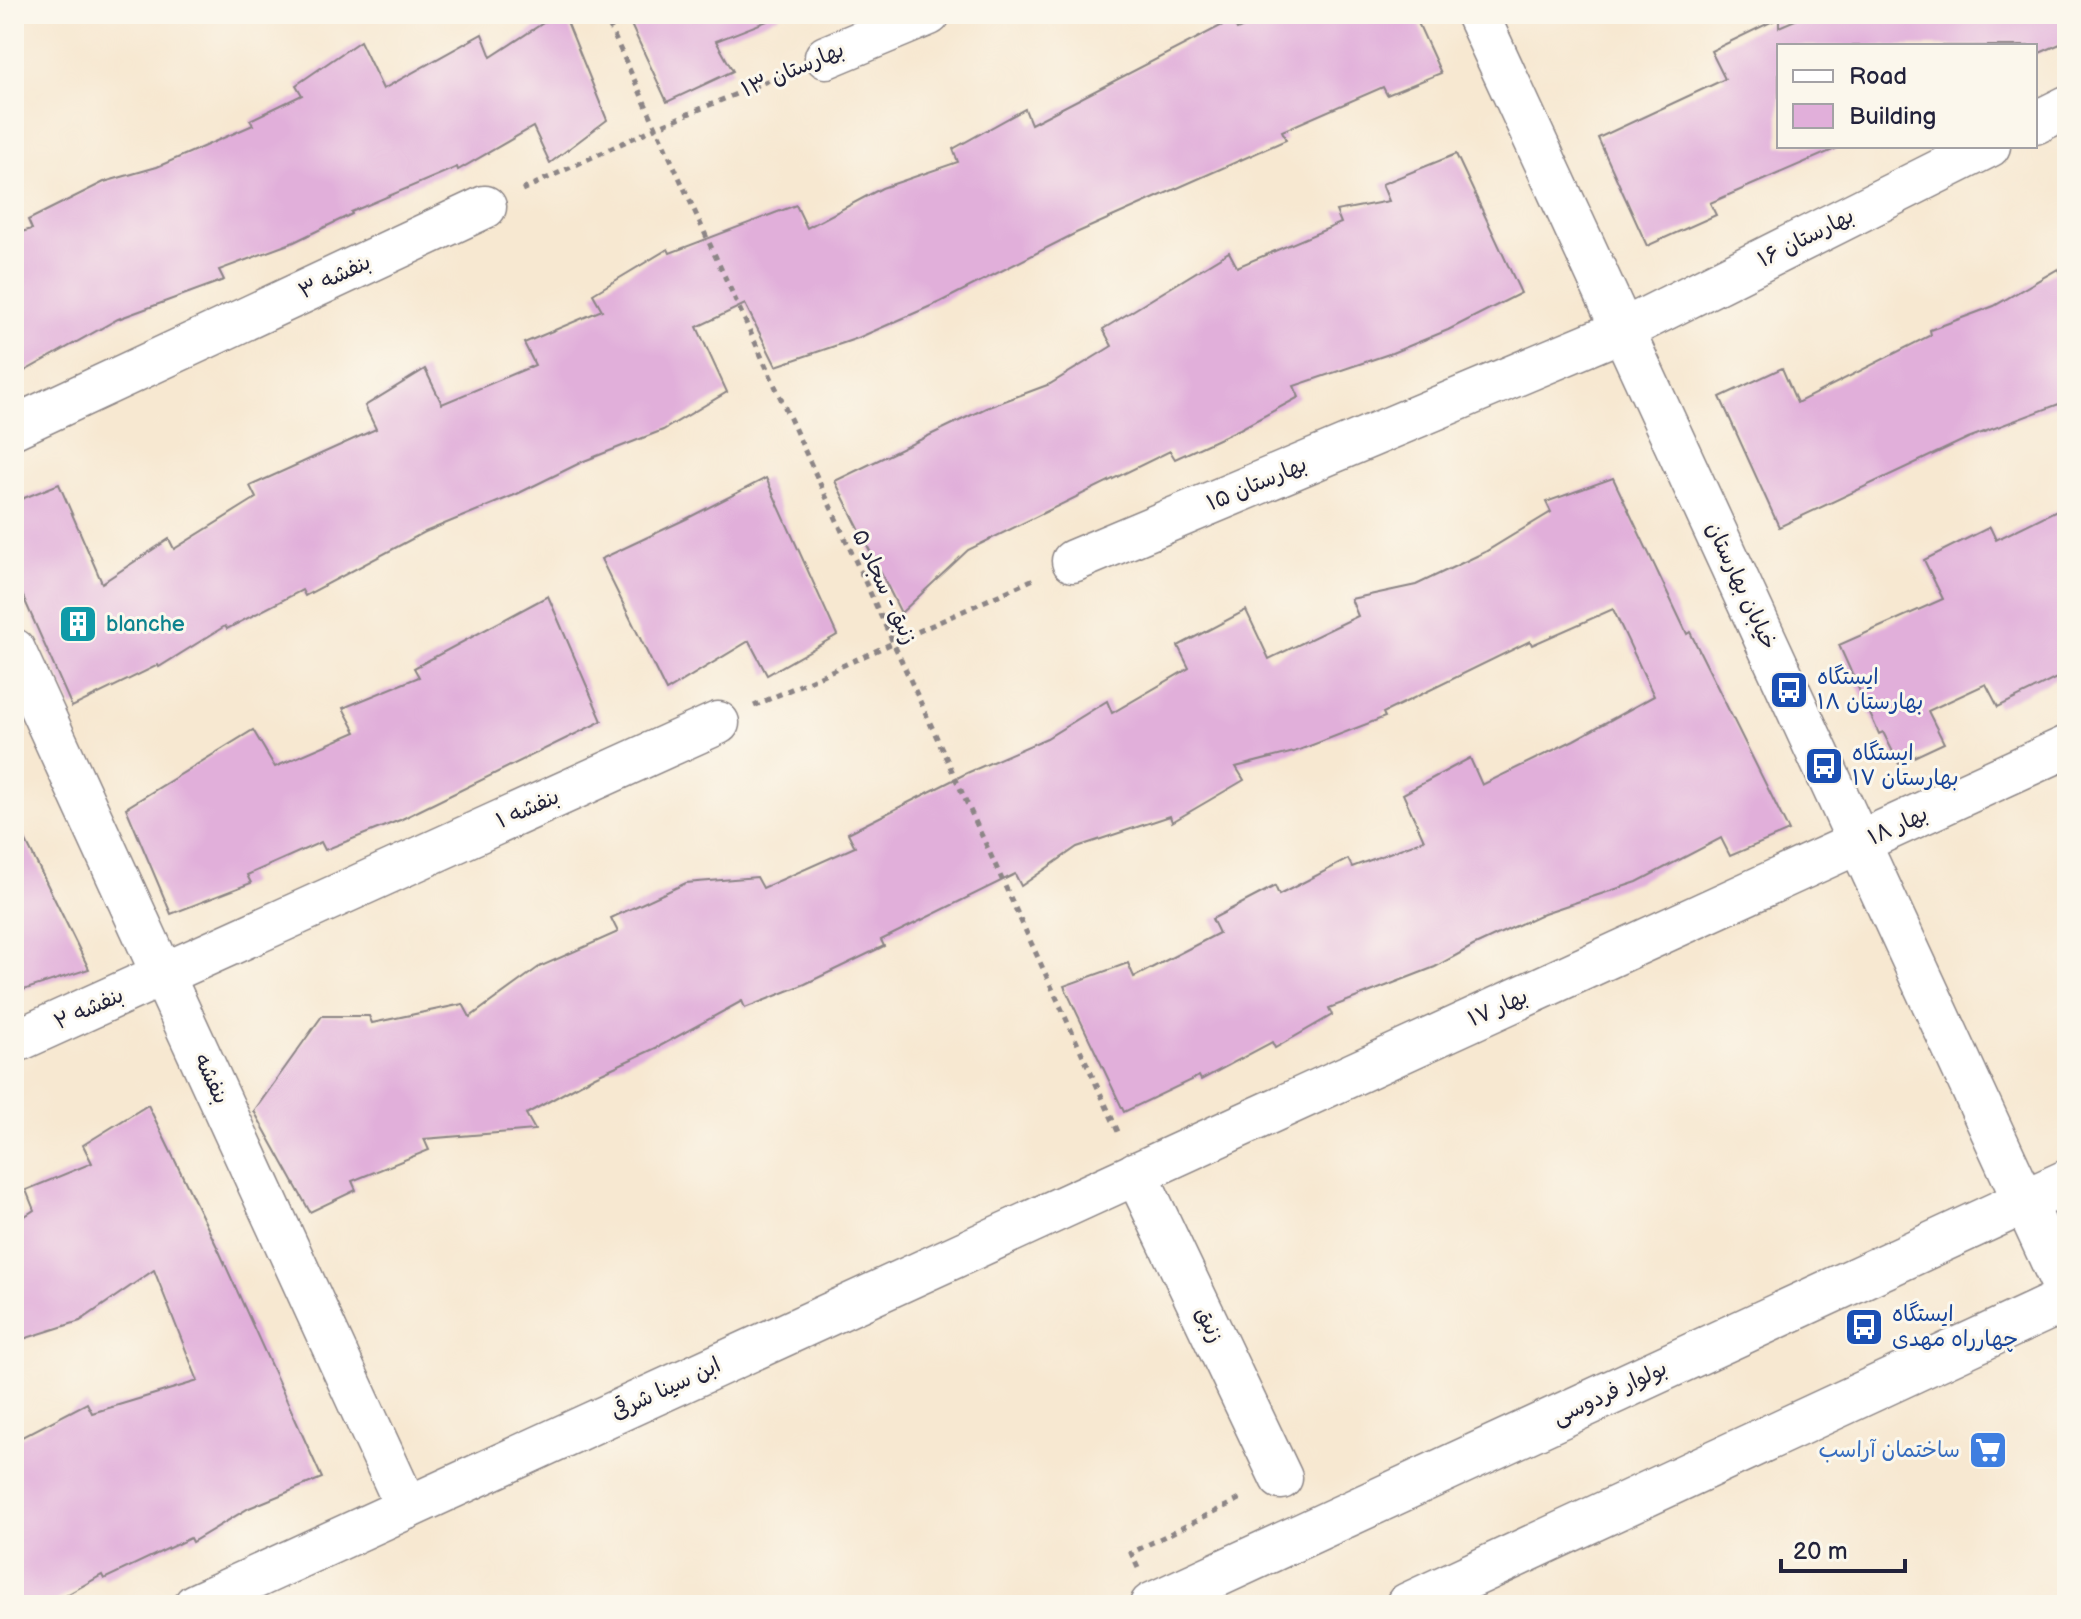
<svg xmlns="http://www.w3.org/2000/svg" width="2081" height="1619" font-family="'Balsamiq Sans','Playpen Sans Arabic',sans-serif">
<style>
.building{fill:#e1afda}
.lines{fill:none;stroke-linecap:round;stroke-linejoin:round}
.minor-casing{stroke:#8c8586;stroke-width:45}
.major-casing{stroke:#8c8586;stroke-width:47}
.path{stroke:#8c8586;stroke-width:5;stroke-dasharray:6 6;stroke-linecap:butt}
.minor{stroke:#fff;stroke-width:42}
.major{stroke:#fff;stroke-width:44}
.labels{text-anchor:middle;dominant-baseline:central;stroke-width:6;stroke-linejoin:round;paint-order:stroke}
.street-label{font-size:22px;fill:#22223b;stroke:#fbf7ec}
.culture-label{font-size:22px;fill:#0d838f;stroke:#fbf7ec;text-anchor:start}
.transit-label{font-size:22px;fill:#164399;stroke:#fbf7ec;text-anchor:start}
.shop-label{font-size:22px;fill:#366cbe;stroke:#fbf7ec;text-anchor:end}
</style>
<rect width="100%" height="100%" fill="#fbf7ec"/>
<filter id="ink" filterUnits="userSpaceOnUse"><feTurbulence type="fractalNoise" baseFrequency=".0125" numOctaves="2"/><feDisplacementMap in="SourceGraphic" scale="16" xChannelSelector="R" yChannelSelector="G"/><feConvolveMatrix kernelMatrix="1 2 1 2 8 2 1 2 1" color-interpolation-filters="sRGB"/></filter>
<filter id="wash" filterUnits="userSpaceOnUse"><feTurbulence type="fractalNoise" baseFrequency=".006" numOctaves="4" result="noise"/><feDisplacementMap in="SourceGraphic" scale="32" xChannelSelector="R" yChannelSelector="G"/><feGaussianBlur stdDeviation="1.8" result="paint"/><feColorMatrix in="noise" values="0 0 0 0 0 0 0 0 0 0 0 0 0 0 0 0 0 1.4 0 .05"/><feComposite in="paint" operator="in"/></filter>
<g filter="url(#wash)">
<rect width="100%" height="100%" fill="#f7e8d1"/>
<g id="blocks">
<!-- building -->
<g class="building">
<path d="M557,14H564L607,120L550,163L533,127L458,170L457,167L351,212L352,214L294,242L219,270L224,280L118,319L14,377V234L32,229L28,220L104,182L157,167L253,125L250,120L302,95L296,85L360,41L383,89L482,34L491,57Z"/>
<path d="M626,14H779L780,16L716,41L733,71L667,102Z"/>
<path d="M1272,14H1414L1441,73L1387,95L1383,87L1282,131L1286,140L1076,233L940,302L858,338L776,366L745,304L697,327L727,392L663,430L584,461L517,494L425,532L305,596L302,590L227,629L225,626L159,667L158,665L72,707L14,576V502L59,484L102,583L169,539L174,549L256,498L250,486L376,429L365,406L425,369L442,404L535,365L524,343L602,310L593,294L668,249L670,253L796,205L807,228L882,188L958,162L953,149L1025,109L1031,124L1232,20L1237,30Z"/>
<path d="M1809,14H2067V41L2035,55V46H1779V146H1842L1710,203L1716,215L1647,246L1598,138L1725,79L1711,51L1779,18V27Z"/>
<path d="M1456,154L1521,293L1448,330L1392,353L1294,386L1299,397L1240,429L1175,459L1170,451L968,550L901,613L835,481L986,408L1050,384L1112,346L1103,329L1229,252L1237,267L1341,223L1336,211L1389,201L1382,184Z"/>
<path d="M2058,269L2067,289V401L1968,438L1779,527L1720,397L1782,368L1797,403L1931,335L1930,330L1994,306Z"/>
<path d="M766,478L837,635L767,675L749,641L666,691L601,559L686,519Z"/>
<path d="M1613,478L1687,634L1690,632L1789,831L1730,856L1721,838L1637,882L1544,913L1473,946L1435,967L1329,1008L1332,1015L1275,1048L1272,1042L1201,1080L1199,1076L1124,1112L1064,986L1128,963L1134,977L1219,933L1212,919L1275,886L1279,895L1348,859L1352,867L1424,840L1403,794L1470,758L1482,785L1574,740L1654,696L1613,609L1532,645L1530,641L1383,713L1385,717L1294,752L1236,767L1244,780L1172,822L1170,816L1077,847L1021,886L1015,874L881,940L884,946L805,984L745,1008L742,1001L660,1046L595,1076L526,1114L535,1130L424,1139L429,1150L352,1181L356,1190L310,1212L254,1111L322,1016H369L372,1023L463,1004L470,1017L539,967L618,932L611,918L686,883L757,877L763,888L855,847L848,833L967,773L1047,738L1107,701L1112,713L1189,668L1178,646L1246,610L1269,659L1358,616L1351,599L1416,585L1485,552L1551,512L1546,502Z"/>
<path d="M2067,505V673L1998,707L1986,684L1928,711L1944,743L1899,764L1883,732L1879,734L1839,645L1943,599L1924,560L1990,527L1996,540Z"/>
<path d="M548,596L602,721L400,820L325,850L321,842L247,875L251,883L171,914L126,808L253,730L275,767L356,732L343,708L419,677L414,668Z"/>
<path d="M14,817L89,969L14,993Z"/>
<path d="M148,1105L219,1251L322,1478L249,1508L192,1542L190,1538L104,1579L102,1575L49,1605H14V1441L87,1403L92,1413L198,1381L154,1270L80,1321L14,1342V1223L34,1210L26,1190L92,1163L83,1145Z"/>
</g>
</g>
</g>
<g filter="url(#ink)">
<use href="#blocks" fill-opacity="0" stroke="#8c8586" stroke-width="2"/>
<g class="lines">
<defs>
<g id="minor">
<path d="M1477,14L2067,1294"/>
<path d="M826,57L929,14"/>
<path d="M2035,123L2067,107"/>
<path d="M14,427L485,207"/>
<path d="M1073,561L1623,330L1989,146"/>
<path d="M14,650L407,1508"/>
<path d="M14,1042L718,723"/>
<path d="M1136,1173L1281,1478"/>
<path d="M195,1605L2067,747"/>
</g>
<g id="major">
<path d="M1152,1605L2067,1182"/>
<path d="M1408,1605L2067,1299"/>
</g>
</defs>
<!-- minor casing -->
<use href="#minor" class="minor-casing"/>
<!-- major casing -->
<use href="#major" class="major-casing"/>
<!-- path -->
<g class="path">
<path d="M604,14L1120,1136"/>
<path d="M522,190L657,127L791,71"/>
<path d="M754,706L1036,578"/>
<path d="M1138,1568L1131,1553L1244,1497"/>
</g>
<!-- minor -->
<use href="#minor" class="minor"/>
<!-- major -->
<use href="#major" class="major"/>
</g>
</g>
<!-- icons -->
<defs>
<symbol id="building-square" viewBox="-11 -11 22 22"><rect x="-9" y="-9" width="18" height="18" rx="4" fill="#0f9aa8" stroke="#fbf7ec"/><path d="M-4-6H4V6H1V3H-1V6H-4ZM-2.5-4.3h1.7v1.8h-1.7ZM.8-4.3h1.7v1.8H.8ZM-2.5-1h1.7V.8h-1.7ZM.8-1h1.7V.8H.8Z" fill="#fff"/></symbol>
<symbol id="bus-square" viewBox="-11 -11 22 22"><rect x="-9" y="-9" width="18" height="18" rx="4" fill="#1a4fb4" stroke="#fbf7ec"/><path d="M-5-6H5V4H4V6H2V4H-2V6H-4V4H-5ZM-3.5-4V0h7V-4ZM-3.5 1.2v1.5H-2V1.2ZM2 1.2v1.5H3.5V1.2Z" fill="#fff"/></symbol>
<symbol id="supermarket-square" viewBox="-11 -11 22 22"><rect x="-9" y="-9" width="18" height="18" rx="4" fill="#3f7fe0" stroke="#fbf7ec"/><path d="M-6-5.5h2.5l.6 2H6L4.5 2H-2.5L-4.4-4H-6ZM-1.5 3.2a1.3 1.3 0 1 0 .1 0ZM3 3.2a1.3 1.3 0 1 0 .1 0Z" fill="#fff"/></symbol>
</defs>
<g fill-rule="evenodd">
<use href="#building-square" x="56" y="602" width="44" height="44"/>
<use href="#bus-square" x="1767" y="668" width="44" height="44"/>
<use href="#bus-square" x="1802" y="744" width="44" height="44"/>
<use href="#bus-square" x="1842" y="1305" width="44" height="44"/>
<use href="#supermarket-square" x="1966" y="1428" width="44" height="44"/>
</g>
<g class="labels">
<!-- street labels -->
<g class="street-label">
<text transform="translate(793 70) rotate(-23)">بهارستان ۱۳</text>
<text transform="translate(1806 238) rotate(-27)">بهارستان ۱۶</text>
<text transform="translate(335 277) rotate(-25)">بنفشه ۳</text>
<text transform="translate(1257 484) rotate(-23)">بهارستان ۱۵</text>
<text transform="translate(1741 586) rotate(65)">خیابان بهارستان</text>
<text transform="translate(884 587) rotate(65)">زنبق - سجاد ۵</text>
<text transform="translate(528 809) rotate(-24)">بنفشه ۱</text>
<text transform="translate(1898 826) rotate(-25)">بهار ۱۸</text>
<text transform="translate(1498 1008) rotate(-24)">بهار ۱۷</text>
<text transform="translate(89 1009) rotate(-24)">بنفشه ۲</text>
<text transform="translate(211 1079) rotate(65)">بنفشه</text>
<text transform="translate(1209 1325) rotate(65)">زنبق</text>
<text transform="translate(666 1389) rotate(-25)">ابن سینا شرقی</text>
<text transform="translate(1610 1393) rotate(-25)">بولوار فردوسی</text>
</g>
<!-- culture labels -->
<g class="culture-label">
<text x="106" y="624">blanche</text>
</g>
<!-- transit labels -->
<g class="transit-label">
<text x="1817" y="677">ایستگاه<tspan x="1817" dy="25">بهارستان ۱۸</tspan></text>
<text x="1852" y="753">ایستگاه<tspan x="1852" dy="25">بهارستان ۱۷</tspan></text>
<text x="1892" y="1314">ایستگاه<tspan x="1892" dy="25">چهارراه مهدی</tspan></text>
</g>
<!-- shop labels -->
<g class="shop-label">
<text x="1960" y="1450">ساختمان آراسب</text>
</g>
</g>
<!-- margin -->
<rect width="2081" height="1619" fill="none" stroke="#fbf7ec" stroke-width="48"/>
<!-- legend -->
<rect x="1777" y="44" width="260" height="104" fill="#fbf7ec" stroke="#a4a2a5" stroke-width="2"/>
<rect x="1793" y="70" width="40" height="12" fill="#ffffff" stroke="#a4a2a5" stroke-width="2"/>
<text x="1849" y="84" font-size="24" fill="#22223b">Road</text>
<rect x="1793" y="104" width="40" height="24" fill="#e1afda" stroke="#a4a2a5" stroke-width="2"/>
<text x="1849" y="124" font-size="24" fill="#22223b">Building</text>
<!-- scale -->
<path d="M1781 1559v12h124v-12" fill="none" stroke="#22223b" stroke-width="4"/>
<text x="1793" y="1559" font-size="24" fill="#22223b" stroke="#fbf7ec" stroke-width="6" paint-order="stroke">20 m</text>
</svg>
